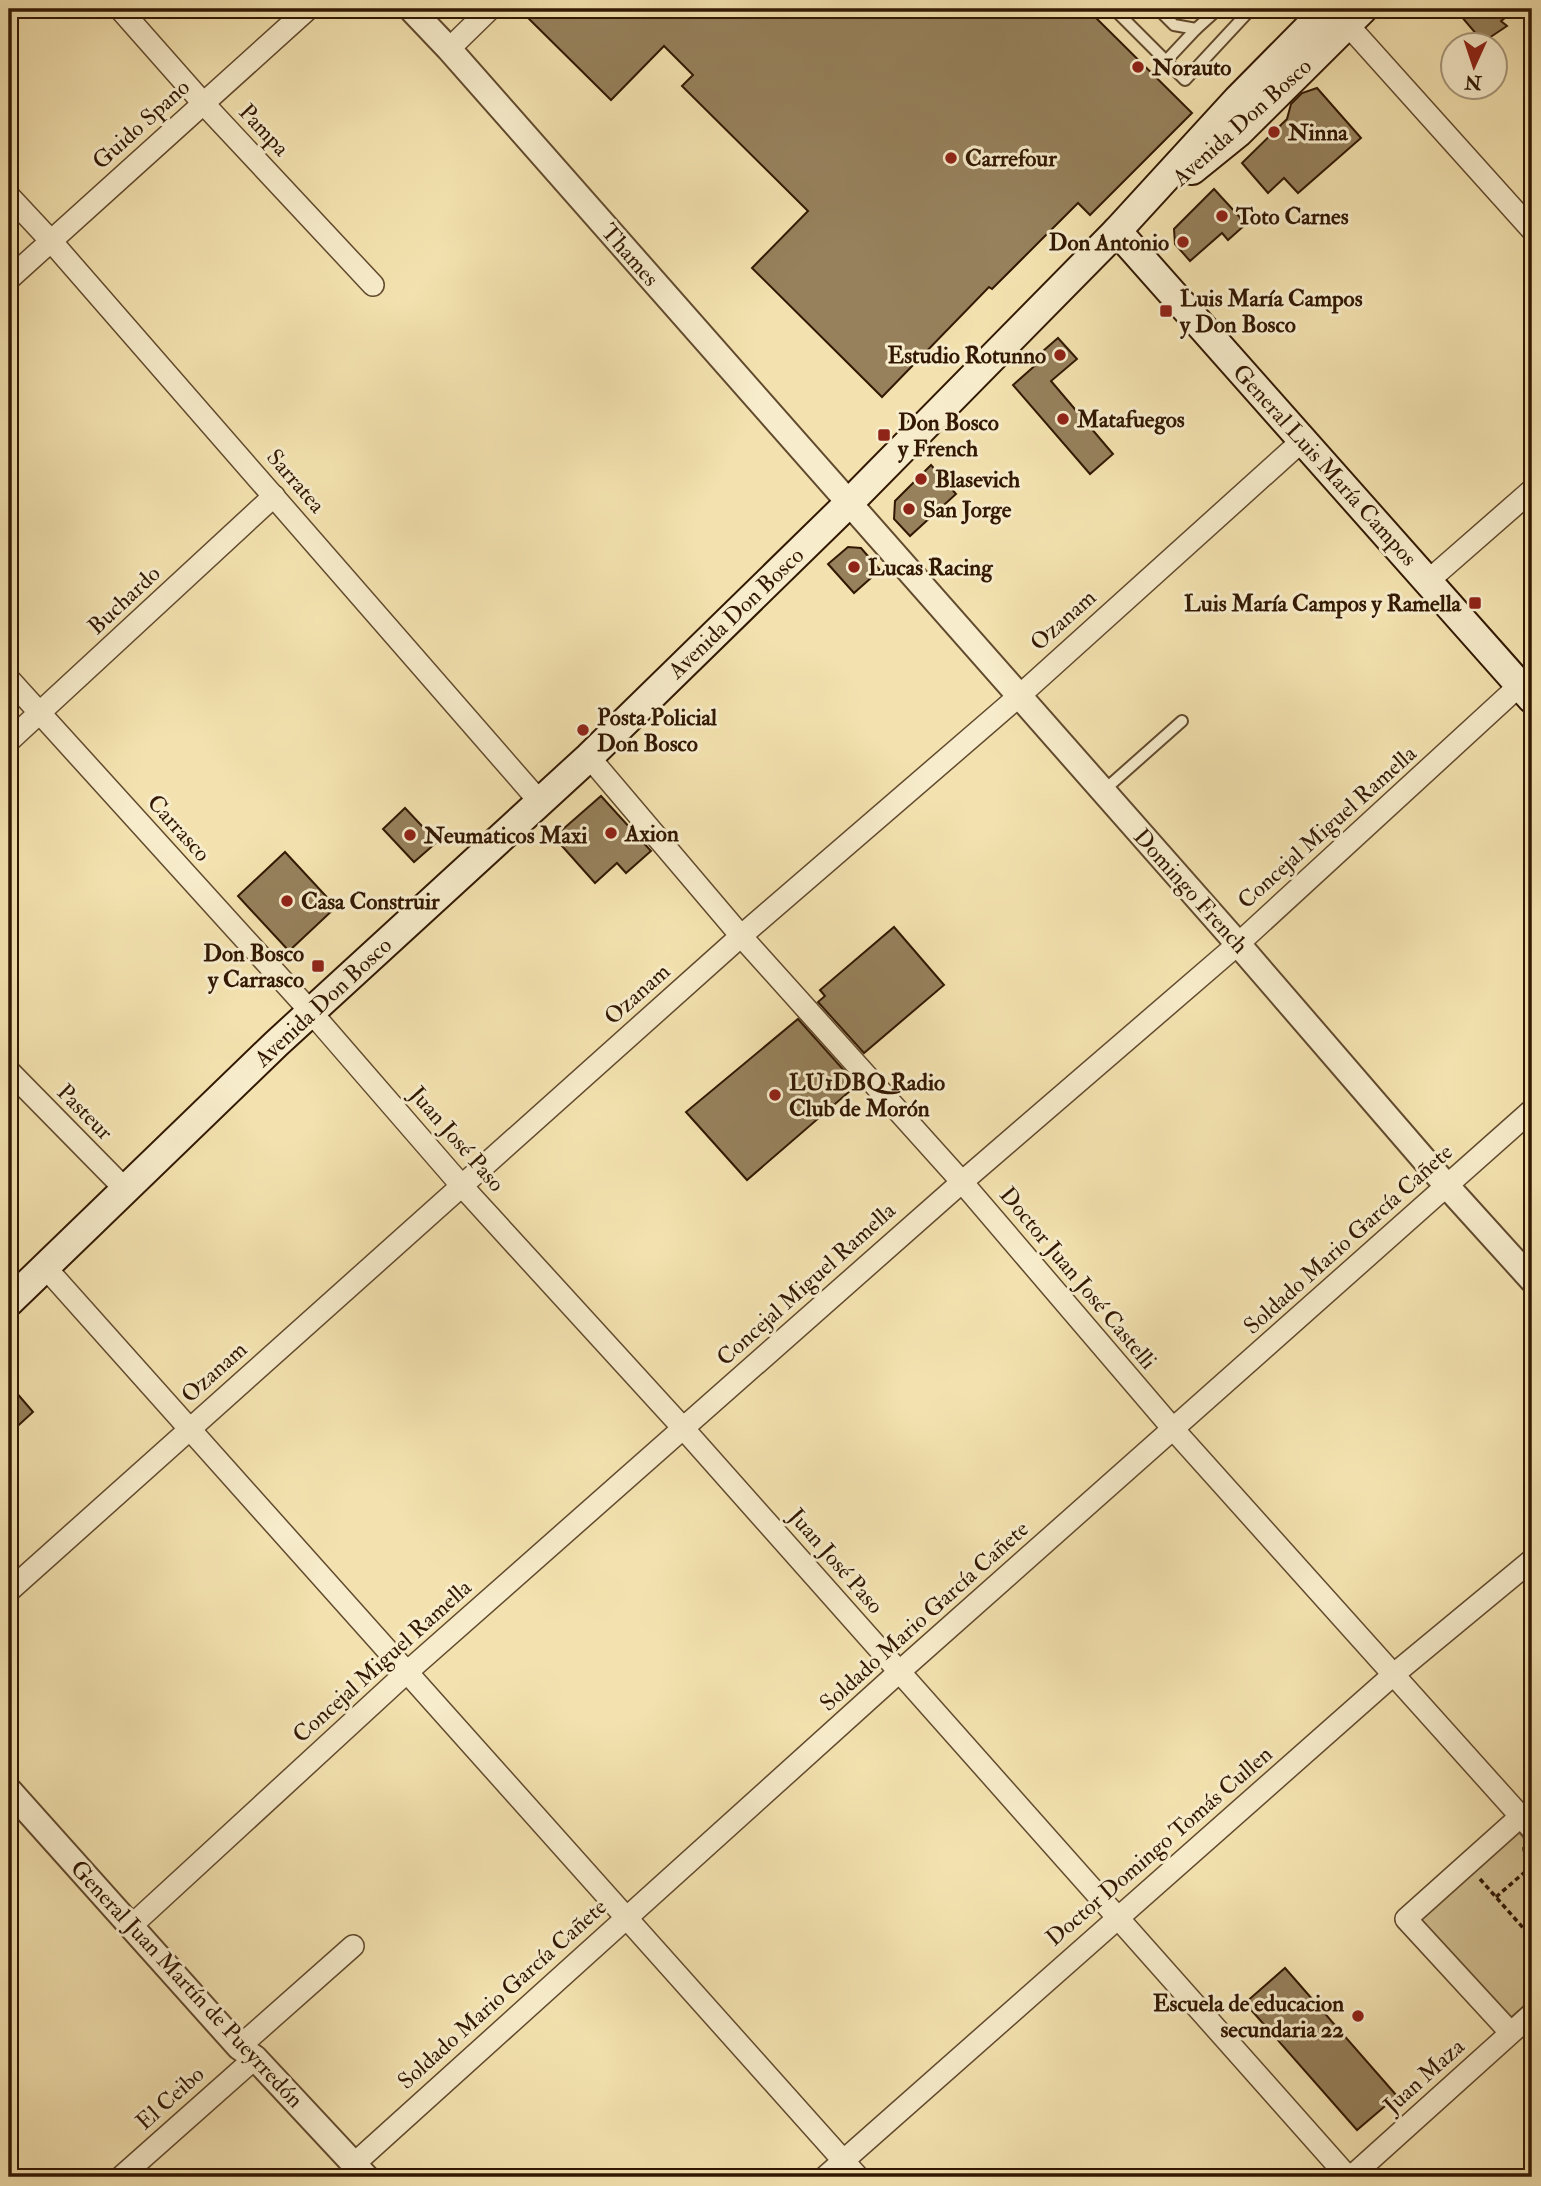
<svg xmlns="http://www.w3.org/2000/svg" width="1541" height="2186" font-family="'IM FELL Double Pica',serif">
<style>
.green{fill:#d2c092;stroke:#826c4a;stroke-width:2}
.building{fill:#96815c;stroke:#321803;stroke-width:2}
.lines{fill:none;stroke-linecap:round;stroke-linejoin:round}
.service-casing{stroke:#624a2e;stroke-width:14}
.minor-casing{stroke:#624a2e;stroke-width:24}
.tertiary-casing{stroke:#624a2e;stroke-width:28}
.secondary-casing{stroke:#321803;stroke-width:32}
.path{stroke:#321803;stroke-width:3.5;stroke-dasharray:5 3.5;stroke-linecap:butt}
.service{stroke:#f7eccb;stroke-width:10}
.minor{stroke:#f7eccb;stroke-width:21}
.tertiary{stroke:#f7eccb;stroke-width:24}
.secondary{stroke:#f7eccb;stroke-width:28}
.poi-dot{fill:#8f2418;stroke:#f7eccb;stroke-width:2.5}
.labels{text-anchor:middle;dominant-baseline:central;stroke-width:6;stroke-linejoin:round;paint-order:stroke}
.poi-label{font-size:23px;font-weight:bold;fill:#321803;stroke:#f7eccb;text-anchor:start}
.street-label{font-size:23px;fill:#321803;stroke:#f7eccb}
</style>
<rect width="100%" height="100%" fill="#f3e2af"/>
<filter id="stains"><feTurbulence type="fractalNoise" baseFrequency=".00286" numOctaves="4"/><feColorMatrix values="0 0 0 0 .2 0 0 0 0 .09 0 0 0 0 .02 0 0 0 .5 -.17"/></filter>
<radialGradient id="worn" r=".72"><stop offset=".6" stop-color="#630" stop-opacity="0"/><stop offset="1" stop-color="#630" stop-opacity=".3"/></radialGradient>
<!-- green -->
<path class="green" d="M1519,1832L1532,1848V1999L1508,2020L1419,1919Z"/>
<!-- building -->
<g class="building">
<path d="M519,9H1087L1192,113L1090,215L1078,203L992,289L989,287L882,397L752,268L808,211L682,86L693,75L664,46L611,100Z"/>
<path d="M1455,9H1517L1501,21L1507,26L1483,42Z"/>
<path d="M1317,88L1361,138L1298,193L1284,178L1268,193L1242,163L1287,119L1291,104L1302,93Z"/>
<path d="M1214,189L1246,224L1228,240L1222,233L1190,261L1175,244L1174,229Z"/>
<path d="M1058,338L1077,359L1051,381L1113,454L1090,474L1013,385L1047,355L1043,351Z"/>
<path d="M931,465L956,494L910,536L894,519L895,501Z"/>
<path d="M848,547L861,548L880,570L854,593L828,564Z"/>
<path d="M601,796L651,851L626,873L617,863L595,883L554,837Z"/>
<path d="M405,808L437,842L414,862L383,829Z"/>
<path d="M285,852L336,907L289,951L238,896Z"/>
<path d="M894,927L944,985L864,1053L818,1002L825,996L820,990Z"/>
<path d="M798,1019L857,1085L747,1180L686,1112Z"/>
<path d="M9,1384L33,1412L9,1434Z"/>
<path d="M1285,1968L1397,2096L1357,2130L1245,2003Z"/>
</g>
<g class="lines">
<defs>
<g id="service">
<path d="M1114,9L1185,80L1251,9"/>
<path d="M1158,9L1174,25L1196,29L1218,9"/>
<path d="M1166,61L1196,29"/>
<path d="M1102,792L1182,721"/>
</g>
<g id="minor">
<path d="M120,9L203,103L373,285"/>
<path d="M1347,24L1532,230"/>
<path d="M449,49L490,9"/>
<path d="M9,196L51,241L540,802"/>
<path d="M9,279L308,9"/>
<path d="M1428,581L1532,490"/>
<path d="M9,679L311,1012L461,1185L683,1428L1348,2177"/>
<path d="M9,741L274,496"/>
<path d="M589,757L741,936L962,1182L1174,1430L1532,1829"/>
<path d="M9,1071L125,1189"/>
<path d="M45,1267L858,2177"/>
<path d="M9,1591L741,936L1018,697L1303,440"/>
<path d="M131,1926L406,1673L962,1182L1238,944L1520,685"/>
<path d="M1510,2032L1406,1919L1521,1816"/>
<path d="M239,2047L353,1946"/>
<path d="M354,2164L899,1672L1532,1110"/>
<path d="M121,2177L255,2058"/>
<path d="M825,2177L1393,1675L1532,1560"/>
<path d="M1351,2177L1532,2014"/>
</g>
<g id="tertiary">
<path d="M411,9L449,49L1238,944L1446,1185L1532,1280"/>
<path d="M9,1790L239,2047L255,2058L366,2177"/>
</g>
<g id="secondary">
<path d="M1192,170L1239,132L1363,9"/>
<path d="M1117,231L1532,699"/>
<path d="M9,1302L276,1044L589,757L849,503L1117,231L1238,99L1327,9"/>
</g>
</defs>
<!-- service casing -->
<use href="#service" class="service-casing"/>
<!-- minor casing -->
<use href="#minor" class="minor-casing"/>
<!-- tertiary casing -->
<use href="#tertiary" class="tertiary-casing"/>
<!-- secondary casing -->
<use href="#secondary" class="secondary-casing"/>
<!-- path -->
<g class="path">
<path d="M1526,1871L1532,1878"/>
<path d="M1480,1879L1532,1938"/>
<path d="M1496,1897L1526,1871L1524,1847"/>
</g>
<!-- service -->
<use href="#service" class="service"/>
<!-- minor -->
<use href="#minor" class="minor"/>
<!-- tertiary -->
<use href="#tertiary" class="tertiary"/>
<!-- secondary -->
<use href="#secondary" class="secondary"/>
</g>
<!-- markers -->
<g class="poi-dot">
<circle cx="1138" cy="67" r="7"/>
<circle cx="1274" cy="132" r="7"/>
<circle cx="951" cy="158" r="7"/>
<circle cx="1222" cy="216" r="7"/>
<circle cx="1183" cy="242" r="7"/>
<rect x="1159" y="304" width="14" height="14" rx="3.5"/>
<circle cx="1060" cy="355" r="7"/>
<circle cx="1063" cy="419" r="7"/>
<rect x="877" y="428" width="14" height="14" rx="3.5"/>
<circle cx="921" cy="479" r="7"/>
<circle cx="909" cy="509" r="7"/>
<circle cx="854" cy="567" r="7"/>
<rect x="1468" y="596" width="14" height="14" rx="3.5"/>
<circle cx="583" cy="730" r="7"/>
<circle cx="611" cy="833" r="7"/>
<circle cx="410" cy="835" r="7"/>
<circle cx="287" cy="901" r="7"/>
<rect x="311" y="959" width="14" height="14" rx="3.5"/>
<circle cx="775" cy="1095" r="7"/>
<circle cx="1358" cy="2016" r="7"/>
</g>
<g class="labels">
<!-- poi labels -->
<g class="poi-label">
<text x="1152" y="67">Norauto</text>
<text x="1288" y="132">Ninna</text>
<text x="965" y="158">Carrefour</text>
<text x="1236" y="216">Toto Carnes</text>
<text x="1169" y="242" text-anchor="end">Don Antonio</text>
<text x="1180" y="298">Luis María Campos<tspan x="1180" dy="26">y Don Bosco</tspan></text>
<text x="1046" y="355" text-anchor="end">Estudio Rotunno</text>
<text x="1077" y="419">Matafuegos</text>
<text x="898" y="422">Don Bosco<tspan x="898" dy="26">y French</tspan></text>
<text x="935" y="479">Blasevich</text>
<text x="923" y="509">San Jorge</text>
<text x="868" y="567">Lucas Racing</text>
<text x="1461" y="603" text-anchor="end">Luis María Campos y Ramella</text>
<text x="597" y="717">Posta Policial<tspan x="597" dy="26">Don Bosco</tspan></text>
<text x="625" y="833">Axion</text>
<text x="424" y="835">Neumaticos Maxi</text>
<text x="301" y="901">Casa Construir</text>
<text x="304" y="953" text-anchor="end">Don Bosco<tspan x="304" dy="26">y Carrasco</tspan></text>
<text x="789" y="1082">LU1DBQ Radio<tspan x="789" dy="26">Club de Morón</tspan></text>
<text x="1344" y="2003" text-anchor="end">Escuela de educacion<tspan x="1344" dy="26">secundaria 22</tspan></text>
</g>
<!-- street labels -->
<g class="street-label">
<text transform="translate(1242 122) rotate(-42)">Avenida Don Bosco</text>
<text transform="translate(141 124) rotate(-42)">Guido Spano</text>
<text transform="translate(264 130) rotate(47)">Pampa</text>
<text transform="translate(630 255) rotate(49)">Thames</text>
<text transform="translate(1325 465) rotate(48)">General Luis María Campos</text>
<text transform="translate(296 481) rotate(49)">Sarratea</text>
<text transform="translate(124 600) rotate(-43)">Buchardo</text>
<text transform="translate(736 613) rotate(-44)">Avenida Don Bosco</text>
<text transform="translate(1063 620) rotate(-42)">Ozanam</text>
<text transform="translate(1327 827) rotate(-42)">Concejal Miguel Ramella</text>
<text transform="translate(179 828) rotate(48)">Carrasco</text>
<text transform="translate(1191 891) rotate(48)">Domingo French</text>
<text transform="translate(637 994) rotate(-42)">Ozanam</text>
<text transform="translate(323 1002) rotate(-43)">Avenida Don Bosco</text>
<text transform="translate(85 1112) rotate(45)">Pasteur</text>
<text transform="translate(457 1139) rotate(49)">Juan José Paso</text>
<text transform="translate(1348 1239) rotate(-42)">Soldado Mario García Cañete</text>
<text transform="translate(1078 1278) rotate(50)">Doctor Juan José Castelli</text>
<text transform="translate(806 1284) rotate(-42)">Concejal Miguel Ramella</text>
<text transform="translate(214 1372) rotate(-42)">Ozanam</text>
<text transform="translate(836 1561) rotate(49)">Juan José Paso</text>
<text transform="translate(924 1616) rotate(-42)">Soldado Mario García Cañete</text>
<text transform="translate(382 1661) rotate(-42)">Concejal Miguel Ramella</text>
<text transform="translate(1159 1846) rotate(-41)">Doctor Domingo Tomás Cullen</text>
<text transform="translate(187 1984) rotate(47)">General Juan Martín de Pueyrredón</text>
<text transform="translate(502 1994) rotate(-42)">Soldado Mario García Cañete</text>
<text transform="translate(1424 2076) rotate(-42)">Juan Maza</text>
<text transform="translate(170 2098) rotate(-42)">El Ceibo</text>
</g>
</g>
<!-- margin -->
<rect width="1541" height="2186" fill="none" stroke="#f3e2af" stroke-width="35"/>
<rect x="10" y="10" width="1520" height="2165" fill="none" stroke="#321803" stroke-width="3.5"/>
<rect x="18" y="18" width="1506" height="2151" fill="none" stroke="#321803" stroke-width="2"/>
<!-- north arrow -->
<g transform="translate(1474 66) rotate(183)"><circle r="33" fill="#f7eccb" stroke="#a8977b" stroke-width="2"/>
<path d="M0-5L12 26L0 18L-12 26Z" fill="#8f2418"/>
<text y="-10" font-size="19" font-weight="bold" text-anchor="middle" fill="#321803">N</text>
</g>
<rect width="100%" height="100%" filter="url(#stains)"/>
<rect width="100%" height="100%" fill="url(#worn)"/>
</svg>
